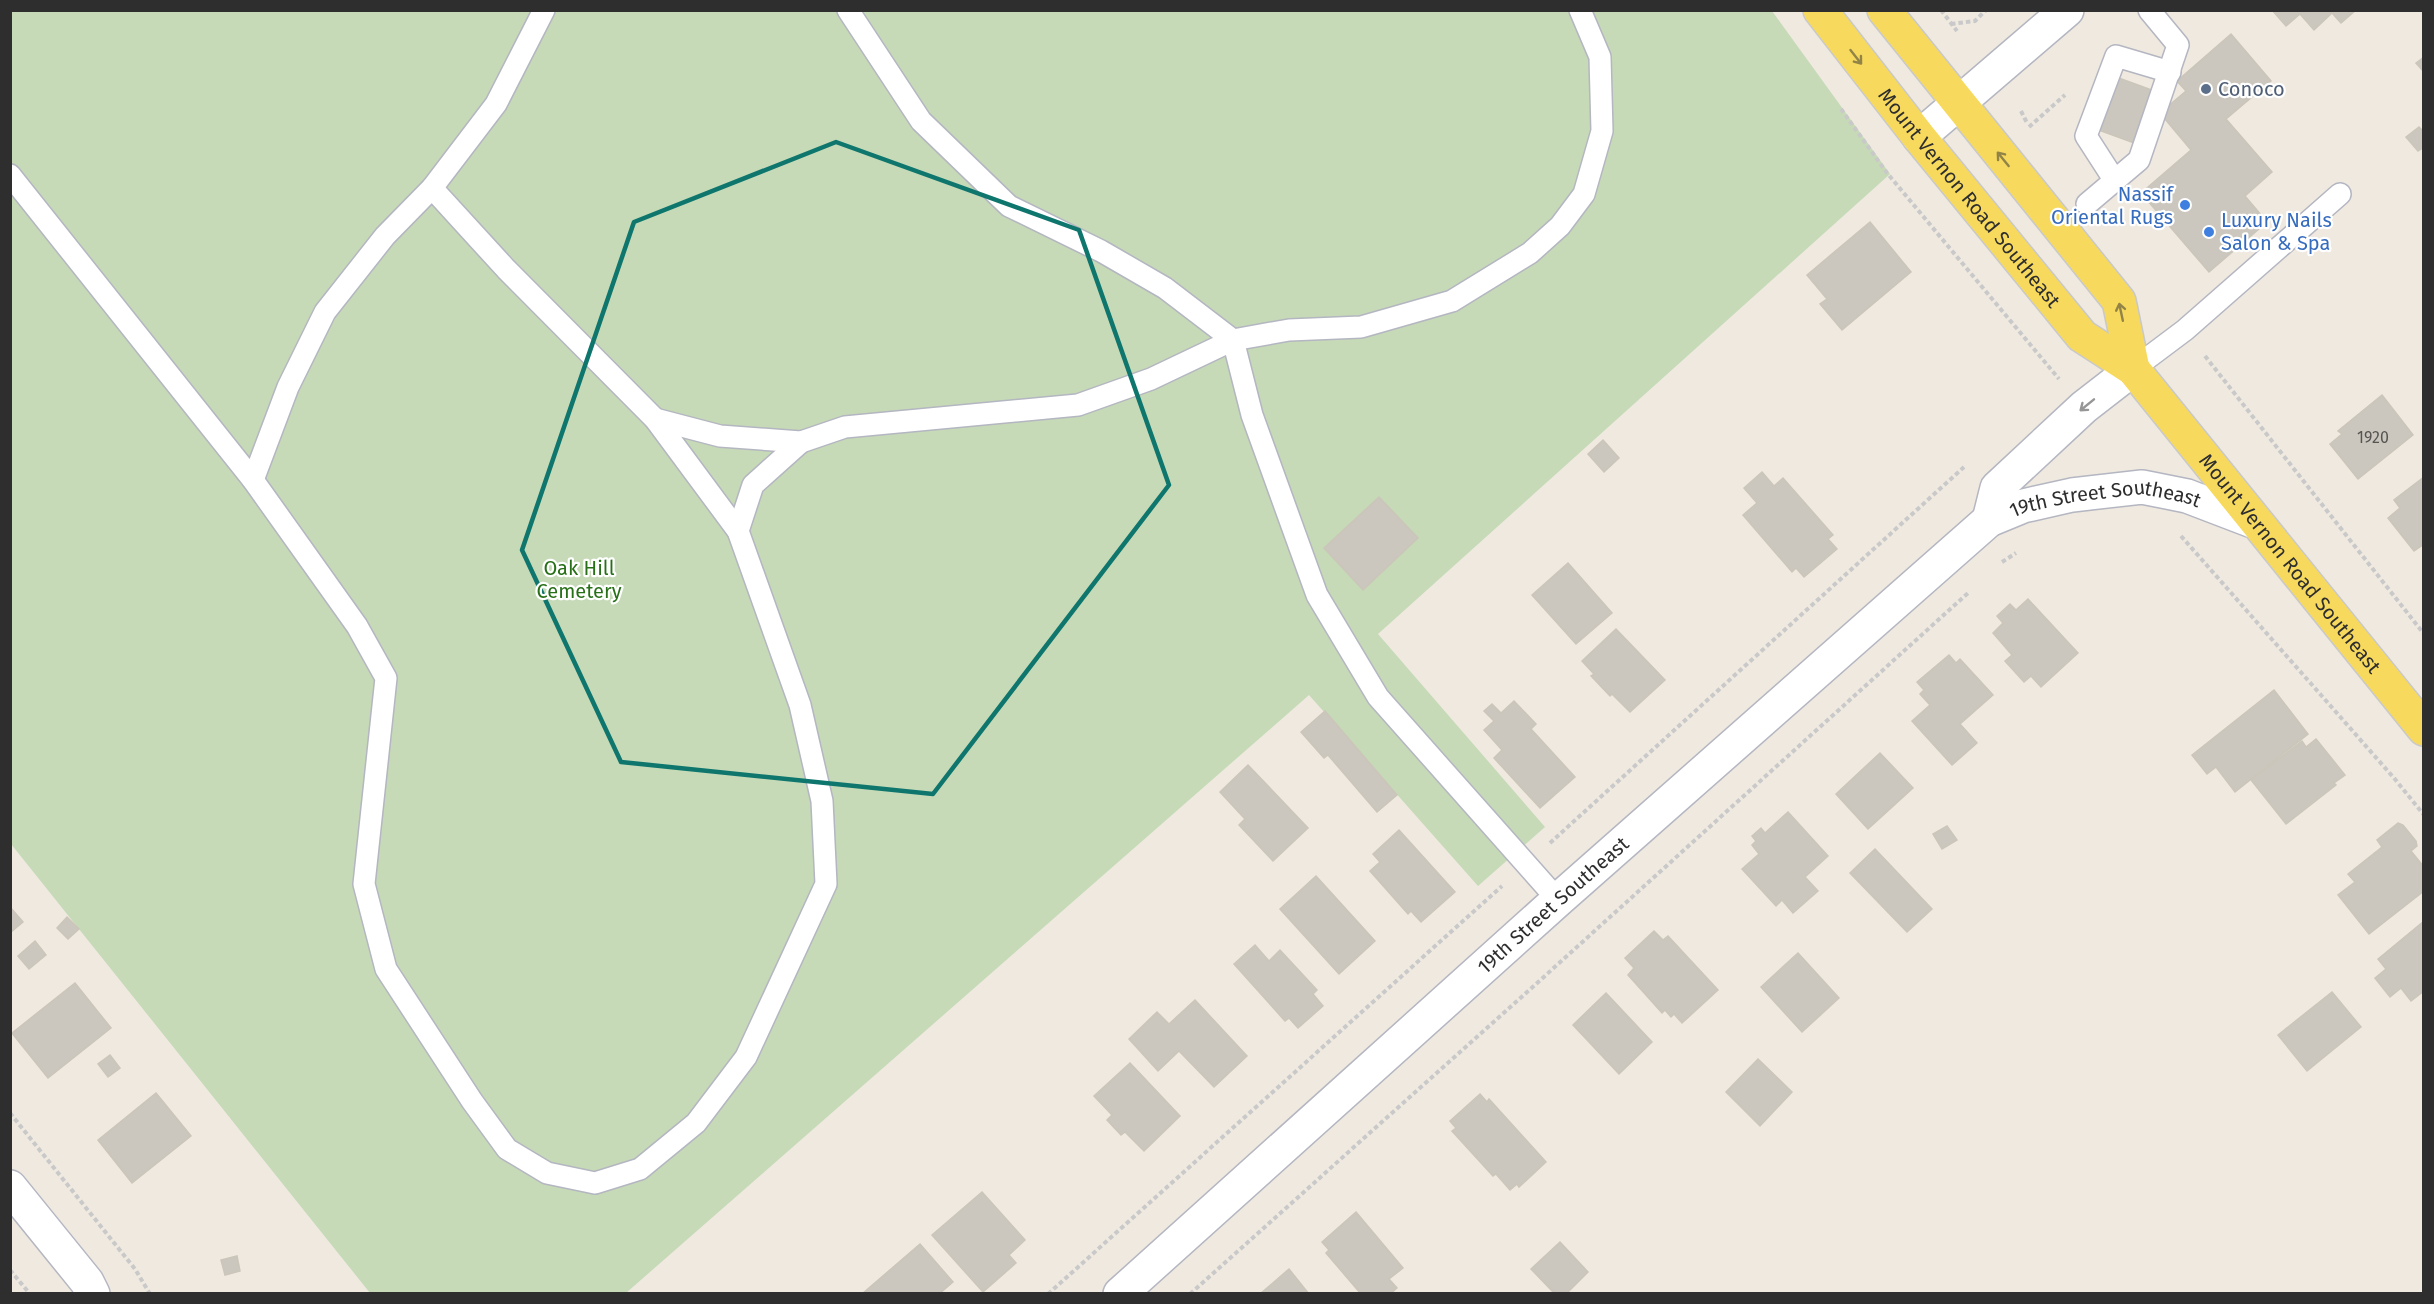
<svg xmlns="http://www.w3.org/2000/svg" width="2434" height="1304" font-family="'Fira Sans',sans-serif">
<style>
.cemetery{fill:#c6dab7}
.building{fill:#cbc7be;stroke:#cbc6b9;stroke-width:1.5}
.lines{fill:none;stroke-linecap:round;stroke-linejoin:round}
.lane-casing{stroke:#b4b6c1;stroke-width:24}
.street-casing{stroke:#b4b6c1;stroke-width:36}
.secondary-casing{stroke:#b4b6c1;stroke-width:36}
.primary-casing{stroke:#c9c9c9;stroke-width:36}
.path{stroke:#c9c9c9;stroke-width:4;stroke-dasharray:4.5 3;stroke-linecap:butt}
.lane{stroke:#fff;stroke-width:21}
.street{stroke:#fff;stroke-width:33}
.secondary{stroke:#fff;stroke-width:33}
.primary{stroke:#f7d95e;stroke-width:33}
.oneway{stroke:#928446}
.oneway2{stroke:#969696}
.marked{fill:none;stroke:#0f766e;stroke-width:4.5;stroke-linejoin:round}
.service-dot{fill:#5c6f8a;stroke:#fff;stroke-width:2}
.shop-dot{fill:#3f7fe0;stroke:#fff;stroke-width:2}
.labels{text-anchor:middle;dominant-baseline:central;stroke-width:4.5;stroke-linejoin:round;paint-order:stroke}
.number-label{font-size:16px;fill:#555452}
.service-label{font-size:20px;fill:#4e5e75;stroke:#fff;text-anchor:start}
.shop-label{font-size:20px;fill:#366cbe;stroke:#fff;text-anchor:end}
.street-label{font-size:20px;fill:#2e2e2e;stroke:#fff}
.park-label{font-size:20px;fill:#277018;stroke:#fff}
</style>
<rect width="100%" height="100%" fill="#efe9e0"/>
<!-- cemetery -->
<path class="cemetery" d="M11,11H1772L1890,174L1378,634L1545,827L1478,886L1309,695L626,1293H370L11,844Z"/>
<!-- building -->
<g class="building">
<path d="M2272,10H2356L2341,23L2332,13L2314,30L2300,14L2286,26Z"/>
<path d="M2231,34L2271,81L2226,119L2272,172L2245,196L2267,222L2209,272L2141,193L2191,150L2160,113L2186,91L2177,81Z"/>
<path d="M2424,57V72L2416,63Z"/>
<path d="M2116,77L2157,92L2137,144L2096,129Z"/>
<path d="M2419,127L2424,132V147L2418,151L2406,137Z"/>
<path d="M1870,222L1911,272L1842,330L1820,304L1827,299L1807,275Z"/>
<path d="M2382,395L2413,435L2358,479L2330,444L2342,434L2338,431Z"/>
<path d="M1603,440L1619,458L1604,472L1588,454Z"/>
<path d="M1762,472L1774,486L1783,478L1833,535L1828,539L1837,549L1804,577L1796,568L1792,572L1743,515L1757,503L1744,488Z"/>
<path d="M2424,477V544L2414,551L2388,518L2400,508L2394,500Z"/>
<path d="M1379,497L1418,538L1363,590L1324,548Z"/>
<path d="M1568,563L1612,613L1576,644L1532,595Z"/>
<path d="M2028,599L2078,653L2041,687L2031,676L2024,682L2005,661L2012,655L1993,633L2003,623L1997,616L2010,604L2016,610Z"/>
<path d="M1616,629L1665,680L1630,712L1612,694L1610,696L1591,676L1594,674L1582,661Z"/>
<path d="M1949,655L1956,663L1960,659L1993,695L1960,724L1977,743L1952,765L1912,721L1930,705L1920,694L1924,690L1917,682Z"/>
<path d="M2274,690L2308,734L2235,792L2216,767L2207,774L2192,755Z"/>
<path d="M1514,701L1536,724L1531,729L1575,777L1540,808L1494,758L1502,750L1484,730L1494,721L1484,711L1492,704L1501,713Z"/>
<path d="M1325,711L1397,795L1377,812L1328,755L1324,758L1301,732Z"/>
<path d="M2316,739L2345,775L2334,783L2336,785L2286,824L2251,780L2302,741L2306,747Z"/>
<path d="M1880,753L1913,788L1868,829L1836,794Z"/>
<path d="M1248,765L1308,828L1273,861L1239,825L1245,819L1220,792Z"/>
<path d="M1788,812L1828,856L1805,877L1818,891L1793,913L1782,900L1776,906L1742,869L1759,854L1752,845L1756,841L1752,836L1761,828L1765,833Z"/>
<path d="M2398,823L2403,825L2416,841L2417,846L2411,851L2424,867V891L2369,934L2338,895L2355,882L2348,874L2382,847L2377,840Z"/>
<path d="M1947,826L1957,840L1942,849L1933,834Z"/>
<path d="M1399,830L1455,892L1421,922L1411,911L1408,914L1370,871L1380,862L1373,854Z"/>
<path d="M1875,849L1932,909L1907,932L1850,873Z"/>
<path d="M1316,876L1375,941L1339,974L1280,909Z"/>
<path d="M10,907L23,922L10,933Z"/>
<path d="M67,917L79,929L68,939L57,928Z"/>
<path d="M2424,921V991L2411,1001L2401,988L2390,997L2375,978L2386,969L2378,959Z"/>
<path d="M1654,931L1663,940L1668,936L1718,990L1682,1023L1674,1014L1671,1017L1665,1010L1662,1013L1628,975L1634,968L1625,958Z"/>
<path d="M35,941L46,955L29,969L18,956Z"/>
<path d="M1255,945L1269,961L1280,950L1317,990L1313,994L1323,1006L1298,1028L1289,1018L1285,1021L1234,964Z"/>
<path d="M1798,953L1839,998L1802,1032L1761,987Z"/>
<path d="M75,983L111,1028L48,1078L12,1033Z"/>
<path d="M2332,992L2361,1027L2307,1071L2278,1035Z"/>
<path d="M1606,993L1652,1042L1619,1074L1573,1025Z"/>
<path d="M1195,1000L1247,1056L1214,1087L1179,1051L1158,1071L1129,1039L1157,1012L1169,1024Z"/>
<path d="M110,1055L120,1068L108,1077L98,1064Z"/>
<path d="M1758,1059L1792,1092L1760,1126L1726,1092Z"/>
<path d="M1130,1063L1180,1116L1144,1151L1125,1132L1121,1135L1107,1120L1112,1115L1094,1096Z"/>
<path d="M156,1093L191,1136L132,1183L98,1140Z"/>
<path d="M1480,1094L1487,1102L1489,1099L1546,1162L1519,1187L1517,1184L1510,1190L1496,1174L1493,1176L1452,1131L1456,1128L1450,1121Z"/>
<path d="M982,1192L1025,1240L1009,1255L1016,1263L983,1292L932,1235Z"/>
<path d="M1356,1212L1403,1268L1389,1279L1397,1288L1390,1294H1361L1326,1253L1329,1250L1322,1242Z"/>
<path d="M1560,1242L1588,1272L1566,1294H1555L1531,1269Z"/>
<path d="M920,1244L953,1282L939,1294H862Z"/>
<path d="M237,1256L240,1271L225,1275L221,1260Z"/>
<path d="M1289,1269L1309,1294H1260Z"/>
</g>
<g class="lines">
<defs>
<g id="lane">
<path d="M848,10L921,121L1009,206L1101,251L1165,288L1233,340L1252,415L1317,595L1378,697L1558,900"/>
<path d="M10,175L253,480L357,626L386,678L364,884L386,969L472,1101L507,1149L547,1173L595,1183L640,1169L696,1123L746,1057L826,884L822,801L800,705L738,531L655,419L506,269L432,188"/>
<path d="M2115,181L2086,136L2116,56L2170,72"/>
<path d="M2087,204L2139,160L2178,45L2149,10"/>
<path d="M2133,369L2185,330L2340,194"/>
<path d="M655,419L720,436L801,442L845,427L1078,405L1151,379L1233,340L1289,330L1361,327L1452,301L1530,253L1560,226L1584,194L1602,131L1600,57L1580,10"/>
<path d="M253,480L288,387L325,312L385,236L432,188L496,104L544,10"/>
<path d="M738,531L753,485L801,442"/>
</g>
<path id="street" d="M10,1187L87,1282L93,1294"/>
<g id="secondary">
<path d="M1919,137L2067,10"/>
<path d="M1989,520L1997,488L2084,407L2133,369"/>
<path id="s1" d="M1120,1294L1558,900L1989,520L2023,506L2072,495L2142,487L2187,496L2255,522"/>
</g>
<g id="primary">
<path id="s2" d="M1820,10L1919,137L2082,336L2133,369L2424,729"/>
<path d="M1884,10L2119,301L2133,369"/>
</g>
</defs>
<!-- lane casing -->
<use href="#lane" class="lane-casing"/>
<!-- street casing -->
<use href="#street" class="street-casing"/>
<!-- secondary casing -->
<use href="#secondary" class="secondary-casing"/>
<!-- primary casing -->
<use href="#primary" class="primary-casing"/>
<!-- path -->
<g class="path">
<path d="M1941,10L1957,31"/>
<path d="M1951,24L1975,21L1986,10"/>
<path d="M1841,109L1887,173L2059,379"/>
<path d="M2021,111L2027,123"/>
<path d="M2029,127L2065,95"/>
<path d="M2205,356L2424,634"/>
<path d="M2181,536L2394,778L2424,815"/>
<path d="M2002,562L2016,553"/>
<path d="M1550,843L1964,467"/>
<path d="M10,1113L135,1269L150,1294"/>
<path d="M10,1270L30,1294"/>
<path d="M1048,1294L1502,886"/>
<path d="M1190,1294L1536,984L1968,593"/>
</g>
<!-- lane -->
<use href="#lane" class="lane"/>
<!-- street -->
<use href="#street" class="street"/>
<!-- secondary -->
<use href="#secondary" class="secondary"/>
<!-- primary -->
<use href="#primary" class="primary"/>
</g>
<!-- one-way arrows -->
<defs><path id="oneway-shaft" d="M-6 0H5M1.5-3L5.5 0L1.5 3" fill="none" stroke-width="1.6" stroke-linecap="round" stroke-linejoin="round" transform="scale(1.5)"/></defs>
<g class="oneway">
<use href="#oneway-shaft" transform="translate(1856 57) rotate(52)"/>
<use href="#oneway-shaft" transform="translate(2003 159) rotate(-129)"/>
<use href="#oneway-shaft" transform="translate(2121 312) rotate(-102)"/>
</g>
<use class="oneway2" href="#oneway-shaft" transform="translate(2087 405) rotate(141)"/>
<!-- marked area -->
<path class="marked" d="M836,142L1079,230L1169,485L933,794L621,762L522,550L634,222Z"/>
<!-- markers -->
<circle class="service-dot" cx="2206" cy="89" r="6"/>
<g class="shop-dot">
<circle cx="2185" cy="205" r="6"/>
<circle cx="2209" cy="232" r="6"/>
</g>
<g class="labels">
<!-- number labels -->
<g class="number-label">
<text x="2373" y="437">1920</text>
</g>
<!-- service labels -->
<g class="service-label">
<text x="2218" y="89">Conoco</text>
</g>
<!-- shop labels -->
<g class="shop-label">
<text x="2173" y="194">Nassif<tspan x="2173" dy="23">Oriental Rugs</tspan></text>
<text x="2221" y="220" text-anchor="start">Luxury Nails<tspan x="2221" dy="23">Salon &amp; Spa</tspan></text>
</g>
<!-- street labels -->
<g class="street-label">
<text stroke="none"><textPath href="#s2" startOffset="240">Mount Vernon Road Southeast</textPath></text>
<text stroke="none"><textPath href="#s1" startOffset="1284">19th Street Southeast</textPath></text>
<text stroke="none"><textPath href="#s2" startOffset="729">Mount Vernon Road Southeast</textPath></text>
<text stroke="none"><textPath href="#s1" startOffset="582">19th Street Southeast</textPath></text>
</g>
<!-- park labels -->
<g class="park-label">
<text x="579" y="568">Oak Hill<tspan x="579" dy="23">Cemetery</tspan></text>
</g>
</g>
<!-- border -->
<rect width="2434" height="1304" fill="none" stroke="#2e2e2e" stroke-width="24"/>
</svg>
